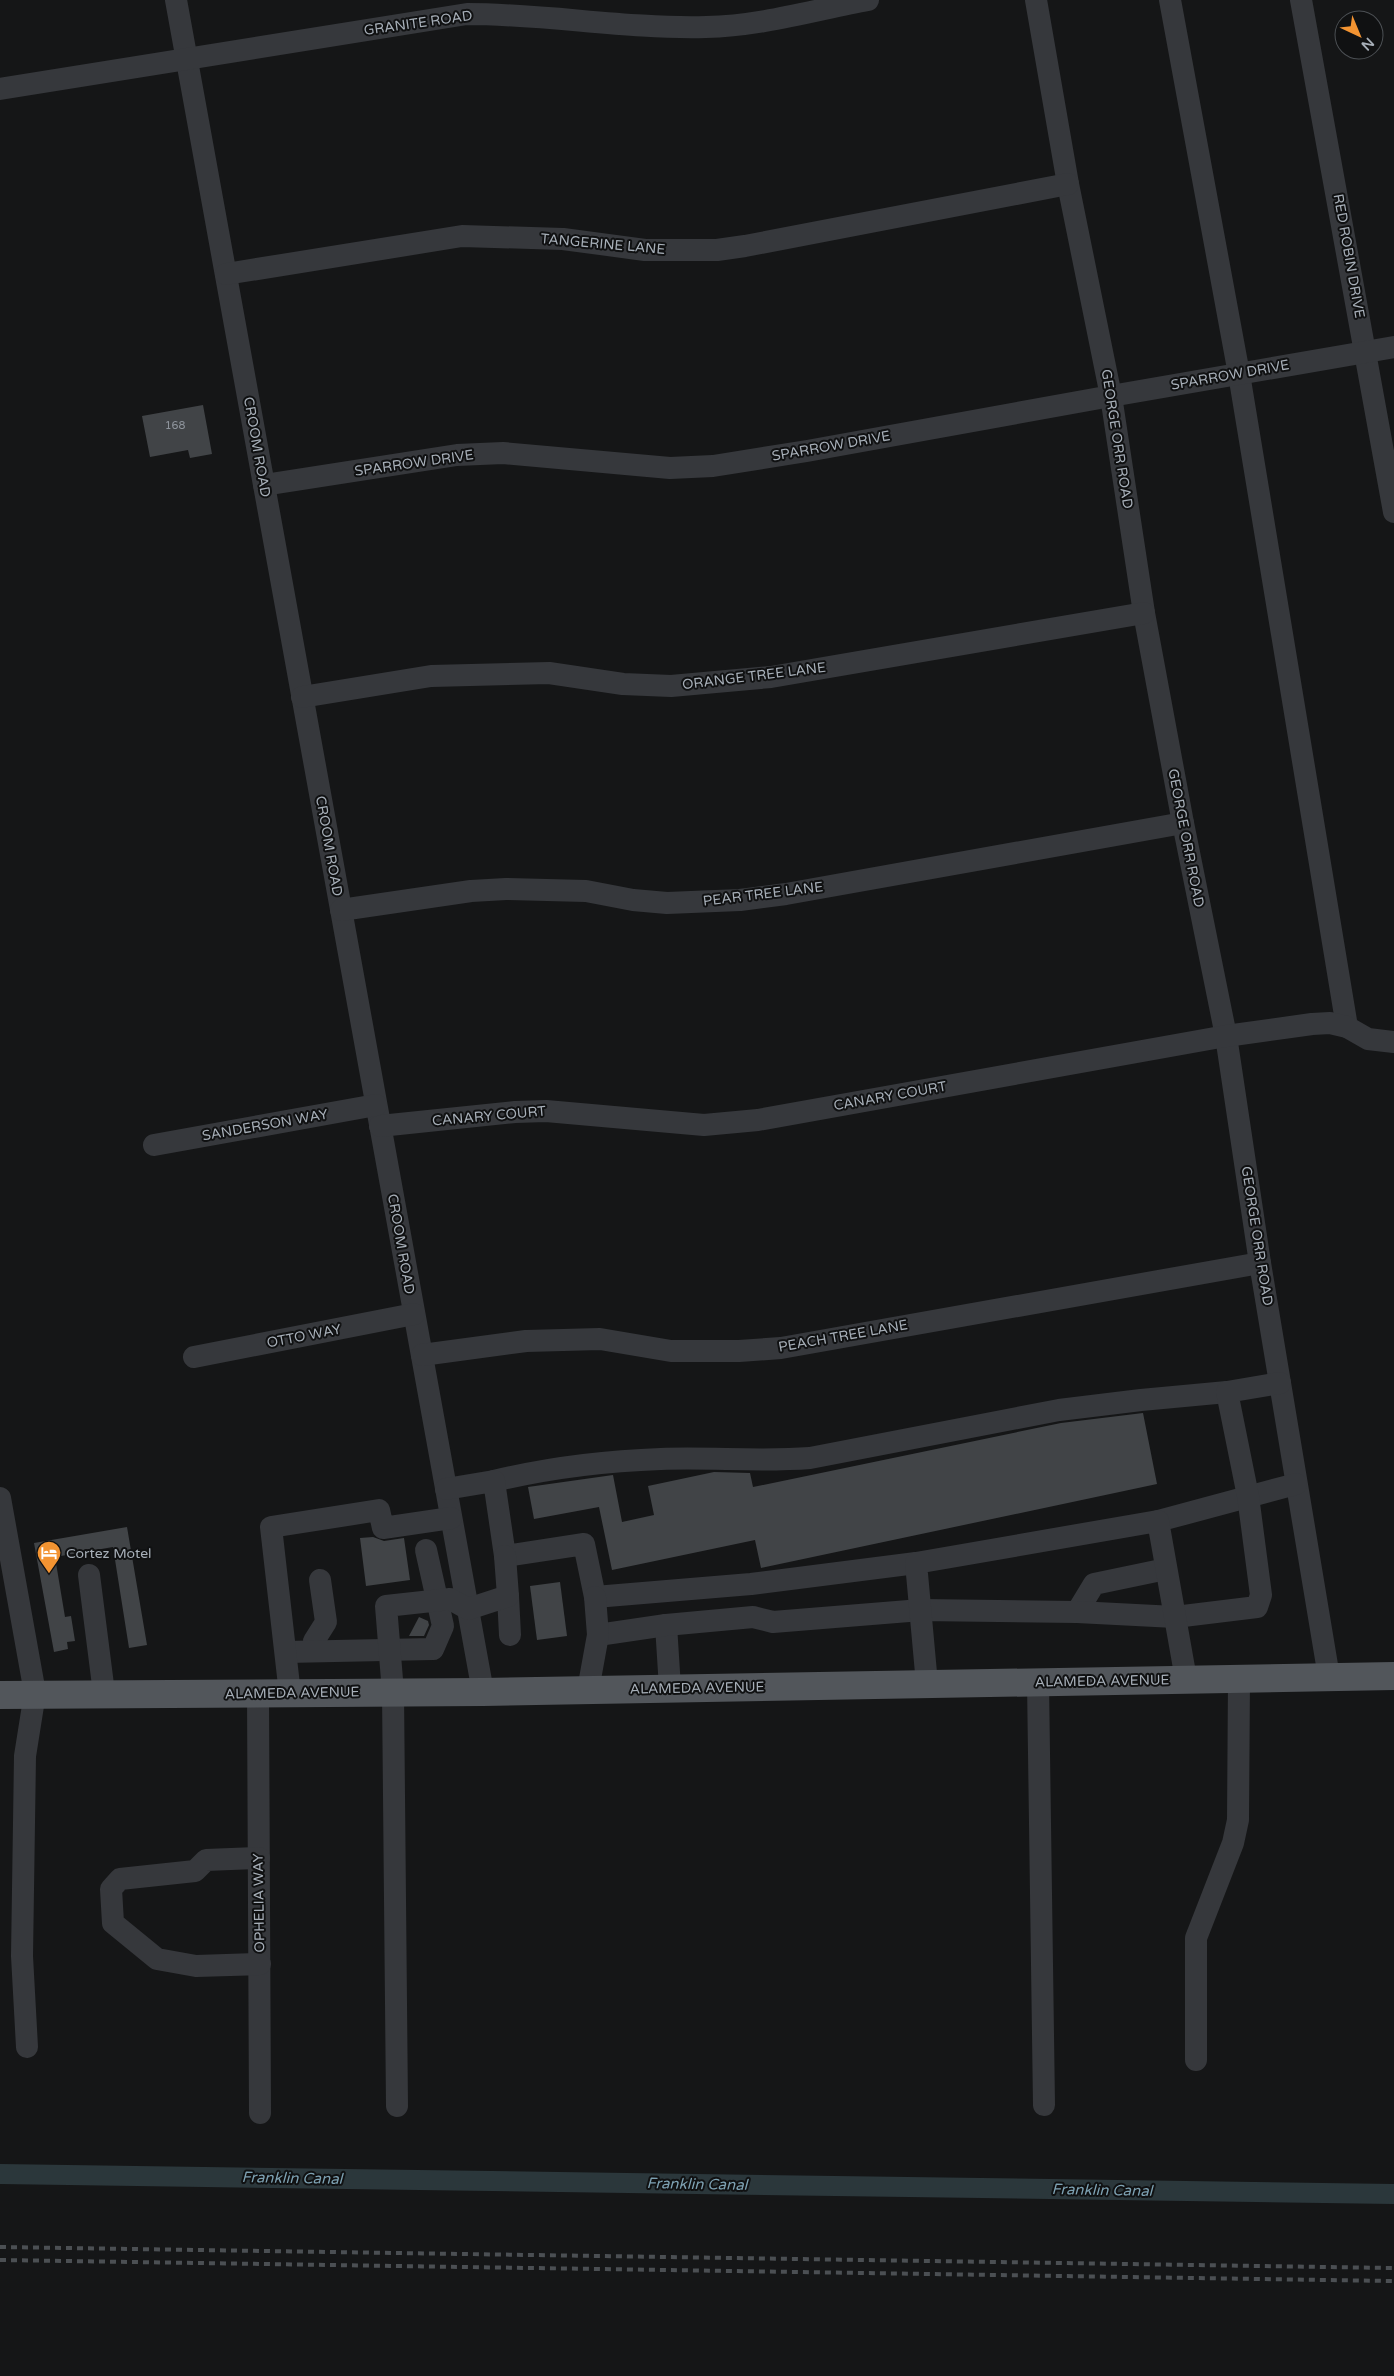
<svg xmlns="http://www.w3.org/2000/svg" width="1394" height="2376" font-family="'Varela Round',sans-serif">
  <rect width="100%" height="100%" fill="#151617"/>
  <g fill="none" stroke-linecap="round" stroke-linejoin="round">
    <path stroke="#2b373b" stroke-width="20" d="M0,2174L1394,2194"/>
  </g>
  <g fill="#414447">
    <path d="M203,405L212,454L190,458L188,450L150,457L142,416Z"/>
    <path d="M1143,1413L1157,1484L761,1568L755,1540L612,1570L599,1507L534,1519L528,1487L613,1475L622,1522L654,1515L648,1486L714,1472L750,1473L753,1487L1061,1423Z"/>
    <path d="M127,1527L147,1645L129,1648L113,1547L55,1557L65,1617L71,1616L75,1641L67,1642L68,1649L54,1652L34,1543Z"/>
    <path d="M373,1537L384,1541L404,1538L410,1580L366,1586L360,1538Z"/>
    <path d="M560,1582L567,1636L537,1640L530,1586Z"/>
    <path d="M419,1617L428,1621L429,1625L424,1636H409Z"/>
  </g>
  <g fill="none" stroke-linecap="round" stroke-linejoin="round">
    <g stroke="#36383c" stroke-width="22">
      <path d="M176,0L483,1692"/>
      <path d="M1036,0L1068,184L1111,396L1144,613L1183,823L1226,1036L1260,1263L1329,1677"/>
      <path d="M1170,0L1239,374L1347,1027"/>
      <path d="M1301,0L1394,512"/>
      <path d="M0,89L467,14C547,14 626,29 706,27C760,26 815,10 868,0"/>
      <path d="M226,274L462,236L563,239L645,250H717L745,246L1068,184"/>
      <path d="M264,485L457,455L503,453L670,468L713,466L807,451L1111,396L1394,347"/>
      <path d="M302,697L431,676L549,673L623,684L671,686L771,677L1144,613"/>
      <path d="M341,910L471,891L506,889L586,891L633,900L667,903L740,900L786,894L1183,823"/>
      <path d="M380,1126L515,1112L546,1111L704,1125L758,1120L1226,1036L1312,1024L1330,1023L1347,1027L1368,1039L1394,1042"/>
      <path d="M154,1145L376,1105"/>
      <path d="M422,1355L526,1341L600,1339L671,1351H739L781,1348L1260,1263"/>
      <path d="M194,1357L414,1314"/>
      <path d="M494,1481C548,1468 605,1461 661,1459C711,1457 760,1462 810,1458L1059,1410L1141,1400L1227,1392"/>
      <path d="M446,1489L494,1481L505,1556L584,1544L595,1597L751,1584L916,1563"/>
      <path d="M0,1498L35,1693L25,1756L22,1956L27,2047"/>
      <path d="M1158,1521L1296,1484"/>
      <path d="M89,1575L104,1693"/>
      <path d="M508,1596L510,1635"/>
      <path d="M1077,1612L1094,1584L1166,1569"/>
      <path d="M666,1625L670,1688"/>
      <path d="M598,1635L666,1625L753,1617L773,1622L921,1610L1077,1612L1175,1617L1257,1607L1261,1595L1248,1496L1227,1392L1280,1383"/>
      <path d="M315,1651L314,1641L326,1622L320,1580"/>
      <path d="M286,1652L433,1649L443,1626L426,1550"/>
      <path d="M1038,1682L1044,2105"/>
      <path d="M927,1684L916,1563L1158,1521L1186,1679"/>
      <path d="M588,1690L598,1635L595,1597"/>
      <path d="M258,1694L260,2113"/>
      <path d="M290,1694L271,1527L379,1510L383,1528L451,1518"/>
      <path d="M259,1858L206,1860L195,1871L120,1879L111,1889L113,1923L157,1959L196,1966L260,1964"/>
      <path d="M1196,2060V1938L1233,1843L1238,1820L1239,1679"/>
      <path d="M397,2106L393,1692L386,1606L450,1599L468,1609L508,1596L505,1556"/>
    </g>
    <path stroke="#52565b" stroke-width="28" d="M0,1695L483,1692L1394,1676"/>
    <g stroke="#4b4f53" stroke-width="4" stroke-dasharray="6 5" stroke-linecap="butt">
      <path d="M0,2247L1394,2268"/>
      <path d="M0,2260L1394,2281"/>
    </g>
  </g>
  <defs>
    <symbol id="hotel-pin" viewBox="-11 -11 22 30"><path d="M0 17L-7.5 6A9.5 9.5 0 1 1 7.5 6Z" fill="#f39432" stroke="#101112"/><path d="M-6-4.5h1.5V1H6V5H4.5V3h-9V5H-6ZM-4 0a1.8 1.8 0 1 1 3.6 0ZM.5 0V-2.5h3Q6-2.5 6 0Z" fill="#fff"/></symbol>
  </defs>
  <g fill-rule="evenodd">
    <use href="#hotel-pin" x="35" y="1539" width="28" height="38"/>
  </g>
  <g text-anchor="middle" dominant-baseline="central" stroke-width="4" stroke-linejoin="round" paint-order="stroke">
    <g font-size="11" fill="#8e949c">
      <text x="175" y="425">168</text>
    </g>
    <g font-size="14" fill="#a7afb8" stroke="#101112">
      <text transform="translate(418 23) rotate(-8)">GRANITE ROAD</text>
      <text transform="translate(603 244) rotate(5)">TANGERINE LANE</text>
      <text transform="translate(1349 256) rotate(80)">RED ROBIN DRIVE</text>
      <text transform="translate(1230 375) rotate(-10)">SPARROW DRIVE</text>
      <text transform="translate(1117 439) rotate(81)">GEORGE ORR ROAD</text>
      <text transform="translate(831 446) rotate(-10)">SPARROW DRIVE</text>
      <text transform="translate(257 447) rotate(80)">CROOM ROAD</text>
      <text transform="translate(414 463) rotate(-8)">SPARROW DRIVE</text>
      <text transform="translate(754 676) rotate(-7)">ORANGE TREE LANE</text>
      <text transform="translate(1186 838) rotate(79)">GEORGE ORR ROAD</text>
      <text transform="translate(329 846) rotate(80)">CROOM ROAD</text>
      <text transform="translate(763 894) rotate(-7)">PEAR TREE LANE</text>
      <text transform="translate(890 1096) rotate(-10)">CANARY COURT</text>
      <text transform="translate(489 1116) rotate(-5)">CANARY COURT</text>
      <text transform="translate(265 1125) rotate(-10)">SANDERSON WAY</text>
      <text transform="translate(1257 1236) rotate(81)">GEORGE ORR ROAD</text>
      <text transform="translate(401 1244) rotate(80)">CROOM ROAD</text>
      <text transform="translate(304 1336) rotate(-11)">OTTO WAY</text>
      <text transform="translate(843 1336) rotate(-10)">PEACH TREE LANE</text>
      <text transform="translate(1102 1681) rotate(-1)">ALAMEDA AVENUE</text>
      <text transform="translate(697 1688) rotate(-1)">ALAMEDA AVENUE</text>
      <text transform="translate(292 1693) rotate(-1)">ALAMEDA AVENUE</text>
      <text transform="translate(259 1903) rotate(-91)">OPHELIA WAY</text>
    </g>
    <g font-size="14" fill="#a7afb8" stroke="#101112" text-anchor="start">
      <text x="66" y="1553">Cortez Motel</text>
    </g>
    <g font-size="15" font-style="italic" fill="#7ea2b3" stroke="#101112">
      <text transform="translate(292 2178) rotate(1)">Franklin Canal</text>
      <text transform="translate(697 2184) rotate(1)">Franklin Canal</text>
      <text transform="translate(1102 2190) rotate(1)">Franklin Canal</text>
    </g>
  </g>
  <g transform="translate(1359 35) rotate(136)"><circle r="24" fill="#101112" stroke="#4c5054"/>
  <path d="M0-4L9 19L0 12L-9 19Z" fill="#f39432"/>
  <text y="-8" font-size="14" font-weight="bold" text-anchor="middle" fill="#a7afb8">N</text>
  </g>
</svg>
